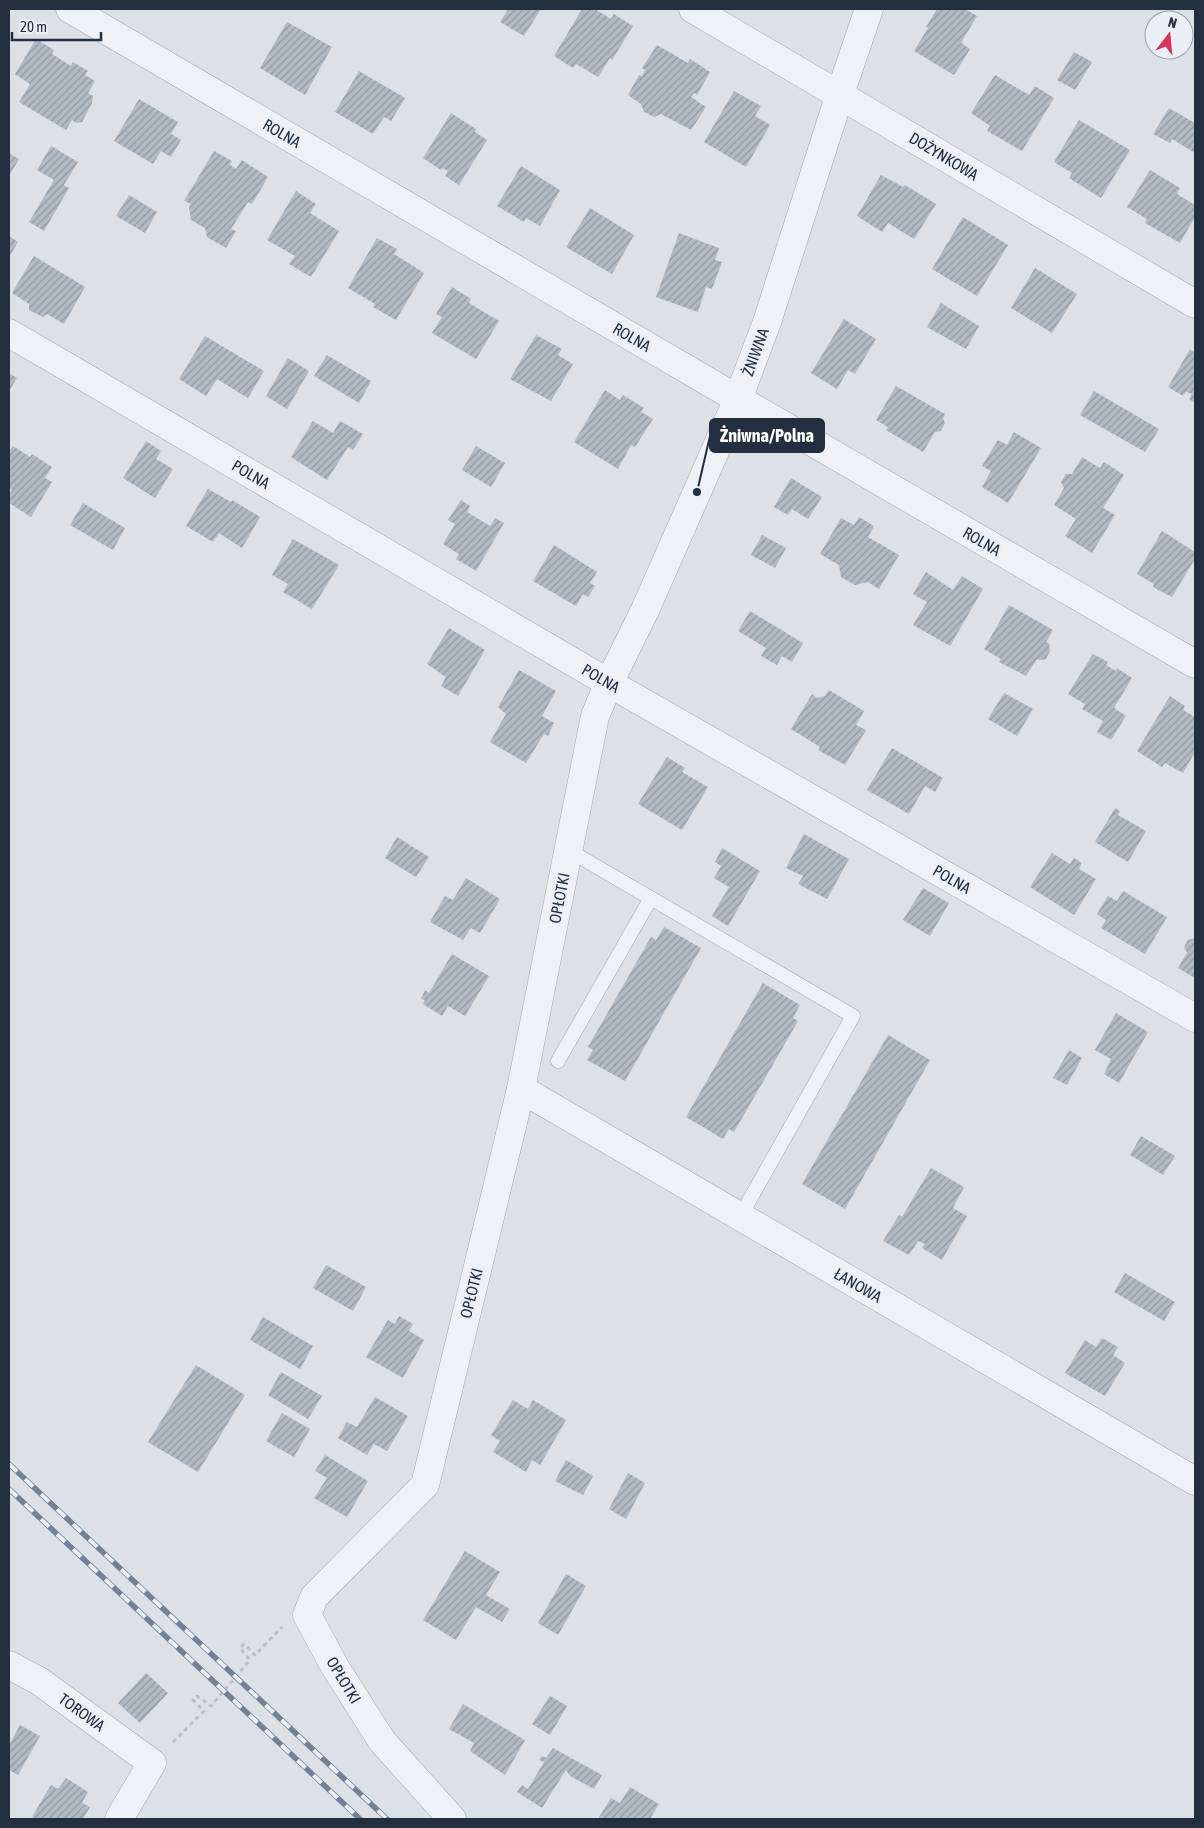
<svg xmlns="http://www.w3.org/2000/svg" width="1204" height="1828" font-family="'Asap Condensed',sans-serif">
  <defs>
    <pattern id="building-hatch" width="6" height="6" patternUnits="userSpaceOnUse" patternTransform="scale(1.25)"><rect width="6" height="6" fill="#b2bac4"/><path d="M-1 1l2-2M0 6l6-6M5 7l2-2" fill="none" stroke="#9098a1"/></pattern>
  </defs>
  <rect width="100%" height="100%" fill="#dbe1e7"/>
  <g fill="url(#building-hatch)">
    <path d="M508,9H541L524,36L500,22Z"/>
    <path d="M582,9H595L611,19L614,14L633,26L612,60L610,58L598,77L576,64L573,68L554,56Z"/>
    <path d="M937,9H965L977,16L961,43L970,49L954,75L914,51L928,28L926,27Z"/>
    <path d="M287,22L332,47L305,95L260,68Z"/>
    <path d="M36,39L54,50L52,54L71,66L73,62L88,71L85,75L95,81L88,93L93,96L92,103L82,122L76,123L72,120L66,130L19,102L30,84L15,74Z"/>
    <path d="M657,45L688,63L690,59L710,72L697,95L694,93L691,97L706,107L691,130L661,114L654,117L644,112L641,104L628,95L639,75L642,76L645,70L642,68Z"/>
    <path d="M1074,52L1092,62L1075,90L1057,80Z"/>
    <path d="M359,71L405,98L391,121L384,117L373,134L335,112Z"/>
    <path d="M995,75L1029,95L1035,86L1054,98L1022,151L987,131L990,126L971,113Z"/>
    <path d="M734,91L761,106L755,116L770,125L746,167L704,142Z"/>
    <path d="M139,99L178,122L171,134L181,140L171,157L161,151L153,164L114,141Z"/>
    <path d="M1169,108L1195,123V153L1172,139L1170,143L1153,134Z"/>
    <path d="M451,113L476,129L475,132L487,140L459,185L445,176L448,171L442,168L441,170L423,158Z"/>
    <path d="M1079,120L1130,150L1101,198L1069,178L1072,173L1054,162Z"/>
    <path d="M51,146L78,162L64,185L69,188L44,231L29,222L54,180L37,170Z"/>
    <path d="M214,151L232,161L230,165L236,169L242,160L268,177L252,204L248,202L231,229L236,231L226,248L207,237L205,228L191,220L189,207L191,204L184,201Z"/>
    <path d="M9,153L19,159L9,176Z"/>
    <path d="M521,166L560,190L540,226L526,218L524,222L497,206Z"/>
    <path d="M1150,170L1180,188L1177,194L1195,205V217L1180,243L1145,223L1147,219L1127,207Z"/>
    <path d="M881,175L903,187L905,185L936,204L914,239L888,223L882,232L857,216Z"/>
    <path d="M296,191L316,204L310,213L339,231L311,277L289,264L295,256L267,240Z"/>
    <path d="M129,195L157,212L145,233L116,216Z"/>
    <path d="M590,208L634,235L612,274L566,247Z"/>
    <path d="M963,217L1008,245L977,296L932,269Z"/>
    <path d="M679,233L719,248L715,260L722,262L712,289L706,287L698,312L656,297Z"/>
    <path d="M9,236L18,242L9,257Z"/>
    <path d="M377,238L397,249L394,254L424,273L396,320L373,307L375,304L348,288Z"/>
    <path d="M34,256L85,287L64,324L47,314L43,317L29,310V304L12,293Z"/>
    <path d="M1035,268L1077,294L1052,333L1011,308Z"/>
    <path d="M452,287L471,299L469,303L499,321L476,359L432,333L442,317L436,314Z"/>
    <path d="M941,303L979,326L966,349L927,327Z"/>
    <path d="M844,319L876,339L855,374L848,370L837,389L811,373Z"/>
    <path d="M536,335L562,349L558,355L573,364L551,401L510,379Z"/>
    <path d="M205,336L264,371L248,398L217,379L206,396L179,379Z"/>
    <path d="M1190,349L1195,353V403L1189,399L1192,394L1186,392L1183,396L1168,387Z"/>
    <path d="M327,355L371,381L359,403L314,376Z"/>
    <path d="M288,358L309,371L287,409L266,396Z"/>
    <path d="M9,373L17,378L9,391Z"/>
    <path d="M896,386L945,414L943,418L945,423L941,431L935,432L923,452L886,430L888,427L876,420Z"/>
    <path d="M605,390L620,400L623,395L644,408L641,412L653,419L635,447L631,445L618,469L574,442Z"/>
    <path d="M1094,391L1159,429L1145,452L1080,415Z"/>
    <path d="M313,421L333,433L340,421L363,434L353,450L348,447L327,480L291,457Z"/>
    <path d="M1014,432L1041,448L1008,503L982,487L991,471L982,466L998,440L1007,445Z"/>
    <path d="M146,441L161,451L156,459L173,469L155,498L123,478Z"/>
    <path d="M13,446L30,457L32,454L52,467L45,478L52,482L31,517L9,503V495L12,490L9,487V452Z"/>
    <path d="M476,446L505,463L491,487L462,470Z"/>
    <path d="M1082,457L1100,468L1104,462L1124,475L1103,508L1115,515L1092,553L1065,536L1076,519L1054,505L1064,488L1061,482L1066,474H1072Z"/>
    <path d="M791,478L822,497L808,519L792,509L788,515L774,507Z"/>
    <path d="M208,489L231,502L232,500L260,517L242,548L219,533L213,542L186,526Z"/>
    <path d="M461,500L470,506L467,512L490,526L495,518L504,523L476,571L456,559L459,554L443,544L455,524L448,520Z"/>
    <path d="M83,503L125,528L113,550L70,525Z"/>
    <path d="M859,517L874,526L868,537L899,555L879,589L868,582L855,585L841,577L839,565L820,554L841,518L854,525Z"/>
    <path d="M1162,531L1195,552V559L1172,597L1153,587L1154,584L1137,574Z"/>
    <path d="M762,535L786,548L775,568L751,555Z"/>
    <path d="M293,539L339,565L312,609L283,592L288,584L272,575Z"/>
    <path d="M554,545L597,572L590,583L595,586L588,597L583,594L576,606L533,581Z"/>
    <path d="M926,572L953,590L962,576L983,589L950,646L913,625L927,602L913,594Z"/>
    <path d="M1009,605L1053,630L1046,642L1049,643L1050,651L1046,659L1040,660L1037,659L1026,676L999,662L1001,659L984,649Z"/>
    <path d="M750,611L803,643L792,662L782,656L777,665L761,656L766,648L738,631Z"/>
    <path d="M449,628L485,650L458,696L441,686L446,677L427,664Z"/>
    <path d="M1093,654L1108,662L1106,665L1116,671L1117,668L1132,678L1114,708L1126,716L1111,740L1097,732L1103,721L1082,709L1085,704L1068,694Z"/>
    <path d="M519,670L556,691L542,716L554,723L548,736L544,734L526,763L490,742L506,714L498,707Z"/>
    <path d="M829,690L864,711L856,725L866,730L845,765L818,750L820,747L791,729L812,694L817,698L825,696Z"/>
    <path d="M1004,693L1033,709L1017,736L988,719Z"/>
    <path d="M1170,696L1185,706L1183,710L1195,717V752L1183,773L1165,763L1162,767L1137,751Z"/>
    <path d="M892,748L943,778L935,792L925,786L909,814L867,790Z"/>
    <path d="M667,757L685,768L682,772L708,787L682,830L638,804Z"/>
    <path d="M1115,808L1120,811L1118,815L1146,831L1128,862L1095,842Z"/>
    <path d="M804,834L849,859L827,899L798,884L803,876L786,868Z"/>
    <path d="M397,837L429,857L416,877L385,858Z"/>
    <path d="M722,848L760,871L728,926L712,916L729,887L714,878L721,866L715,862Z"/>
    <path d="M1052,853L1070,864L1074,858L1082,863L1079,869L1096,879L1074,915L1030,887Z"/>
    <path d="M466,878L500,899L480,933L471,928L463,940L430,922L445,896L453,900Z"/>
    <path d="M923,888L949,903L930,936L903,920Z"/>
    <path d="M1123,891L1167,917L1145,954L1101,928L1106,920L1097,914L1108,896L1117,901Z"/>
    <path d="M664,927L701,948L625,1081L587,1060L593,1050L588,1047L651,937L656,940Z"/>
    <path d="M1195,938V978L1178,968L1187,953L1184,947L1188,940Z"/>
    <path d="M452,954L489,976L465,1016L448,1006L442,1016L423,1004L425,1000L421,999L425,990L429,993Z"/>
    <path d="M763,983L800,1005L793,1018L798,1021L734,1132L729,1129L723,1139L686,1117Z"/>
    <path d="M1116,1013L1148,1032L1119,1083L1104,1074L1111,1059L1095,1050Z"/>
    <path d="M888,1035L930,1060L845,1209L802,1184Z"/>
    <path d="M1069,1050L1082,1058L1067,1085L1053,1078Z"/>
    <path d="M1141,1136L1175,1156L1163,1175L1130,1155Z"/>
    <path d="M931,1168L964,1187L953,1208L967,1216L942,1260L922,1248L925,1244L918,1241L909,1255L883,1241L899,1215L902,1217Z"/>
    <path d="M326,1265L366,1287L353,1311L313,1288Z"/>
    <path d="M1125,1273L1175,1302L1164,1321L1114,1292Z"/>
    <path d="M399,1316L413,1324L409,1331L424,1340L403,1378L366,1357L388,1320L395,1324Z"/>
    <path d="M263,1317L313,1346L300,1369L250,1340Z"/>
    <path d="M1102,1338L1118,1347L1113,1355L1125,1363L1105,1396L1065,1373L1085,1340L1096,1347Z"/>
    <path d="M196,1365L245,1395L198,1472L148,1442Z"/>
    <path d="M281,1372L322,1396L308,1419L268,1395Z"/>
    <path d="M375,1397L408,1416L387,1451L374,1444L367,1455L338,1438L347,1422L357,1427Z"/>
    <path d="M513,1400L528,1409L533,1400L566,1420L540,1465L532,1460L526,1472L493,1452L500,1441L491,1435Z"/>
    <path d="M282,1413L310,1429L294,1457L266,1441Z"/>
    <path d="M325,1455L368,1481L347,1517L314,1498L327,1478L315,1471Z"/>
    <path d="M566,1460L593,1476L583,1495L555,1481Z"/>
    <path d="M628,1473L645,1483L626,1519L609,1509Z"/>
    <path d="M465,1551L500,1572L486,1595L510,1609L502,1622L476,1607L456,1640L423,1620Z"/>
    <path d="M566,1574L586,1586L558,1635L538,1623Z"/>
    <path d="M146,1673L168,1693L140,1723L118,1703Z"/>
    <path d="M550,1696L567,1706L550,1735L532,1724Z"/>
    <path d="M463,1704L525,1740L505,1775L470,1751L474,1743L449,1729Z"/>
    <path d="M20,1725L40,1736L18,1775L9,1770V1745Z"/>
    <path d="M553,1748L602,1775L594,1789L570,1776L566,1770L542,1808L517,1792L522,1785L528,1789L544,1762L539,1760L542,1756L546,1758Z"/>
    <path d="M66,1778L88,1792L82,1803L90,1807L83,1819H36L32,1817L51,1785L58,1789Z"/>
    <path d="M630,1787L659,1804L650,1819H598L611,1798L620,1803Z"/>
  </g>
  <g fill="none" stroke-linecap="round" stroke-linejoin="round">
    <defs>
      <g id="service">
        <path d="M568,850L853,1016L740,1217"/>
        <path d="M558,1061L651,898"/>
      </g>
      <g id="minor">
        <path d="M70,9L738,399L1195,664"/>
        <path d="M693,9L1195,304"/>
        <path d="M9,333L609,683L1195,1018"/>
        <path d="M521,1089L1195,1481"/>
        <path d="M9,1665L39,1681L152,1763L119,1819"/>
        <path d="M452,1819L382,1741L335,1667L307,1615L314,1597L425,1485L521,1089L595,716L609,683L645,610L738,399L767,322L840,94L869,9"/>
      </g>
    </defs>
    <use href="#service" stroke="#a0a8b1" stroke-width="15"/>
    <use href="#minor" stroke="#a0a8b1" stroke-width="29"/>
    <path stroke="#b9bfc6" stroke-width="3" stroke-dasharray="4 4" stroke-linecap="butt" d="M173,1742L204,1711L193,1700L197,1696L211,1706L250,1660L240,1648L244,1644L255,1655L282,1627"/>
    <use href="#service" stroke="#eef1f5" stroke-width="14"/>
    <use href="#minor" stroke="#eef1f5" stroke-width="28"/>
    <defs>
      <g id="rail">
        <path d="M9,1464L387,1819"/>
        <path d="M9,1489L360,1819"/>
      </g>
    </defs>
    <use href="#rail" stroke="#738192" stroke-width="5.5"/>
    <use href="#rail" stroke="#eaeff5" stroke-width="4" stroke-dasharray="11" stroke-linecap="butt"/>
  </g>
  <g text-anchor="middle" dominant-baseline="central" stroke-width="4" stroke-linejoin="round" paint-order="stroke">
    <g font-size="16" fill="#232f3f" stroke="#eaeff5">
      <text transform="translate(282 133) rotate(30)">ROLNA</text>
      <text transform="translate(944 156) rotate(31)">DOŻYNKOWA</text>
      <text transform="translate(632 337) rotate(30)">ROLNA</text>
      <text transform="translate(755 352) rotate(-70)">ŻNIWNA</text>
      <text transform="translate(251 474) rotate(30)">POLNA</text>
      <text transform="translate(982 541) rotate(30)">ROLNA</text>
      <text transform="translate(601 678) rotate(30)">POLNA</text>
      <text transform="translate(952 879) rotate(30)">POLNA</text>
      <text transform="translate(559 898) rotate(-79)">OPŁOTKI</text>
      <text transform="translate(858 1285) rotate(30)">ŁANOWA</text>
      <text transform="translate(471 1293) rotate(-76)">OPŁOTKI</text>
      <text transform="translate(344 1680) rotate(59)">OPŁOTKI</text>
      <text transform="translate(82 1712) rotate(36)">TOROWA</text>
    </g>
  </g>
  <path fill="none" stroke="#232f3f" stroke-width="2" d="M697 492L710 436"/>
  <circle fill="#232f3f" stroke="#eaeff5" stroke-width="2" cx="697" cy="492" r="5"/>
  <rect fill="#232f3f" stroke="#232f3f" stroke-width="2" x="710" y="419" width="114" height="33" rx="5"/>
  <g font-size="18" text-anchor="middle" font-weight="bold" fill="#fff">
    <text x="767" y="442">Żniwna/Polna</text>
  </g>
  <rect width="1204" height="1828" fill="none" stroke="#232f3f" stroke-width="20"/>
  <g transform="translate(1169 35) rotate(16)"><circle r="24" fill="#eaeff5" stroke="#9aa2ac"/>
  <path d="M0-4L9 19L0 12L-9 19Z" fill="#dc3056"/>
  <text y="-8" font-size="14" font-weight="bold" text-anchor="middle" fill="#232f3f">N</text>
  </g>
  <path d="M12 32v8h89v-8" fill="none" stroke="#232f3f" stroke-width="2.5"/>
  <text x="20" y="32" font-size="15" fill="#232f3f" stroke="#eaeff5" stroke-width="4" paint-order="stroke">20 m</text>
</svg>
